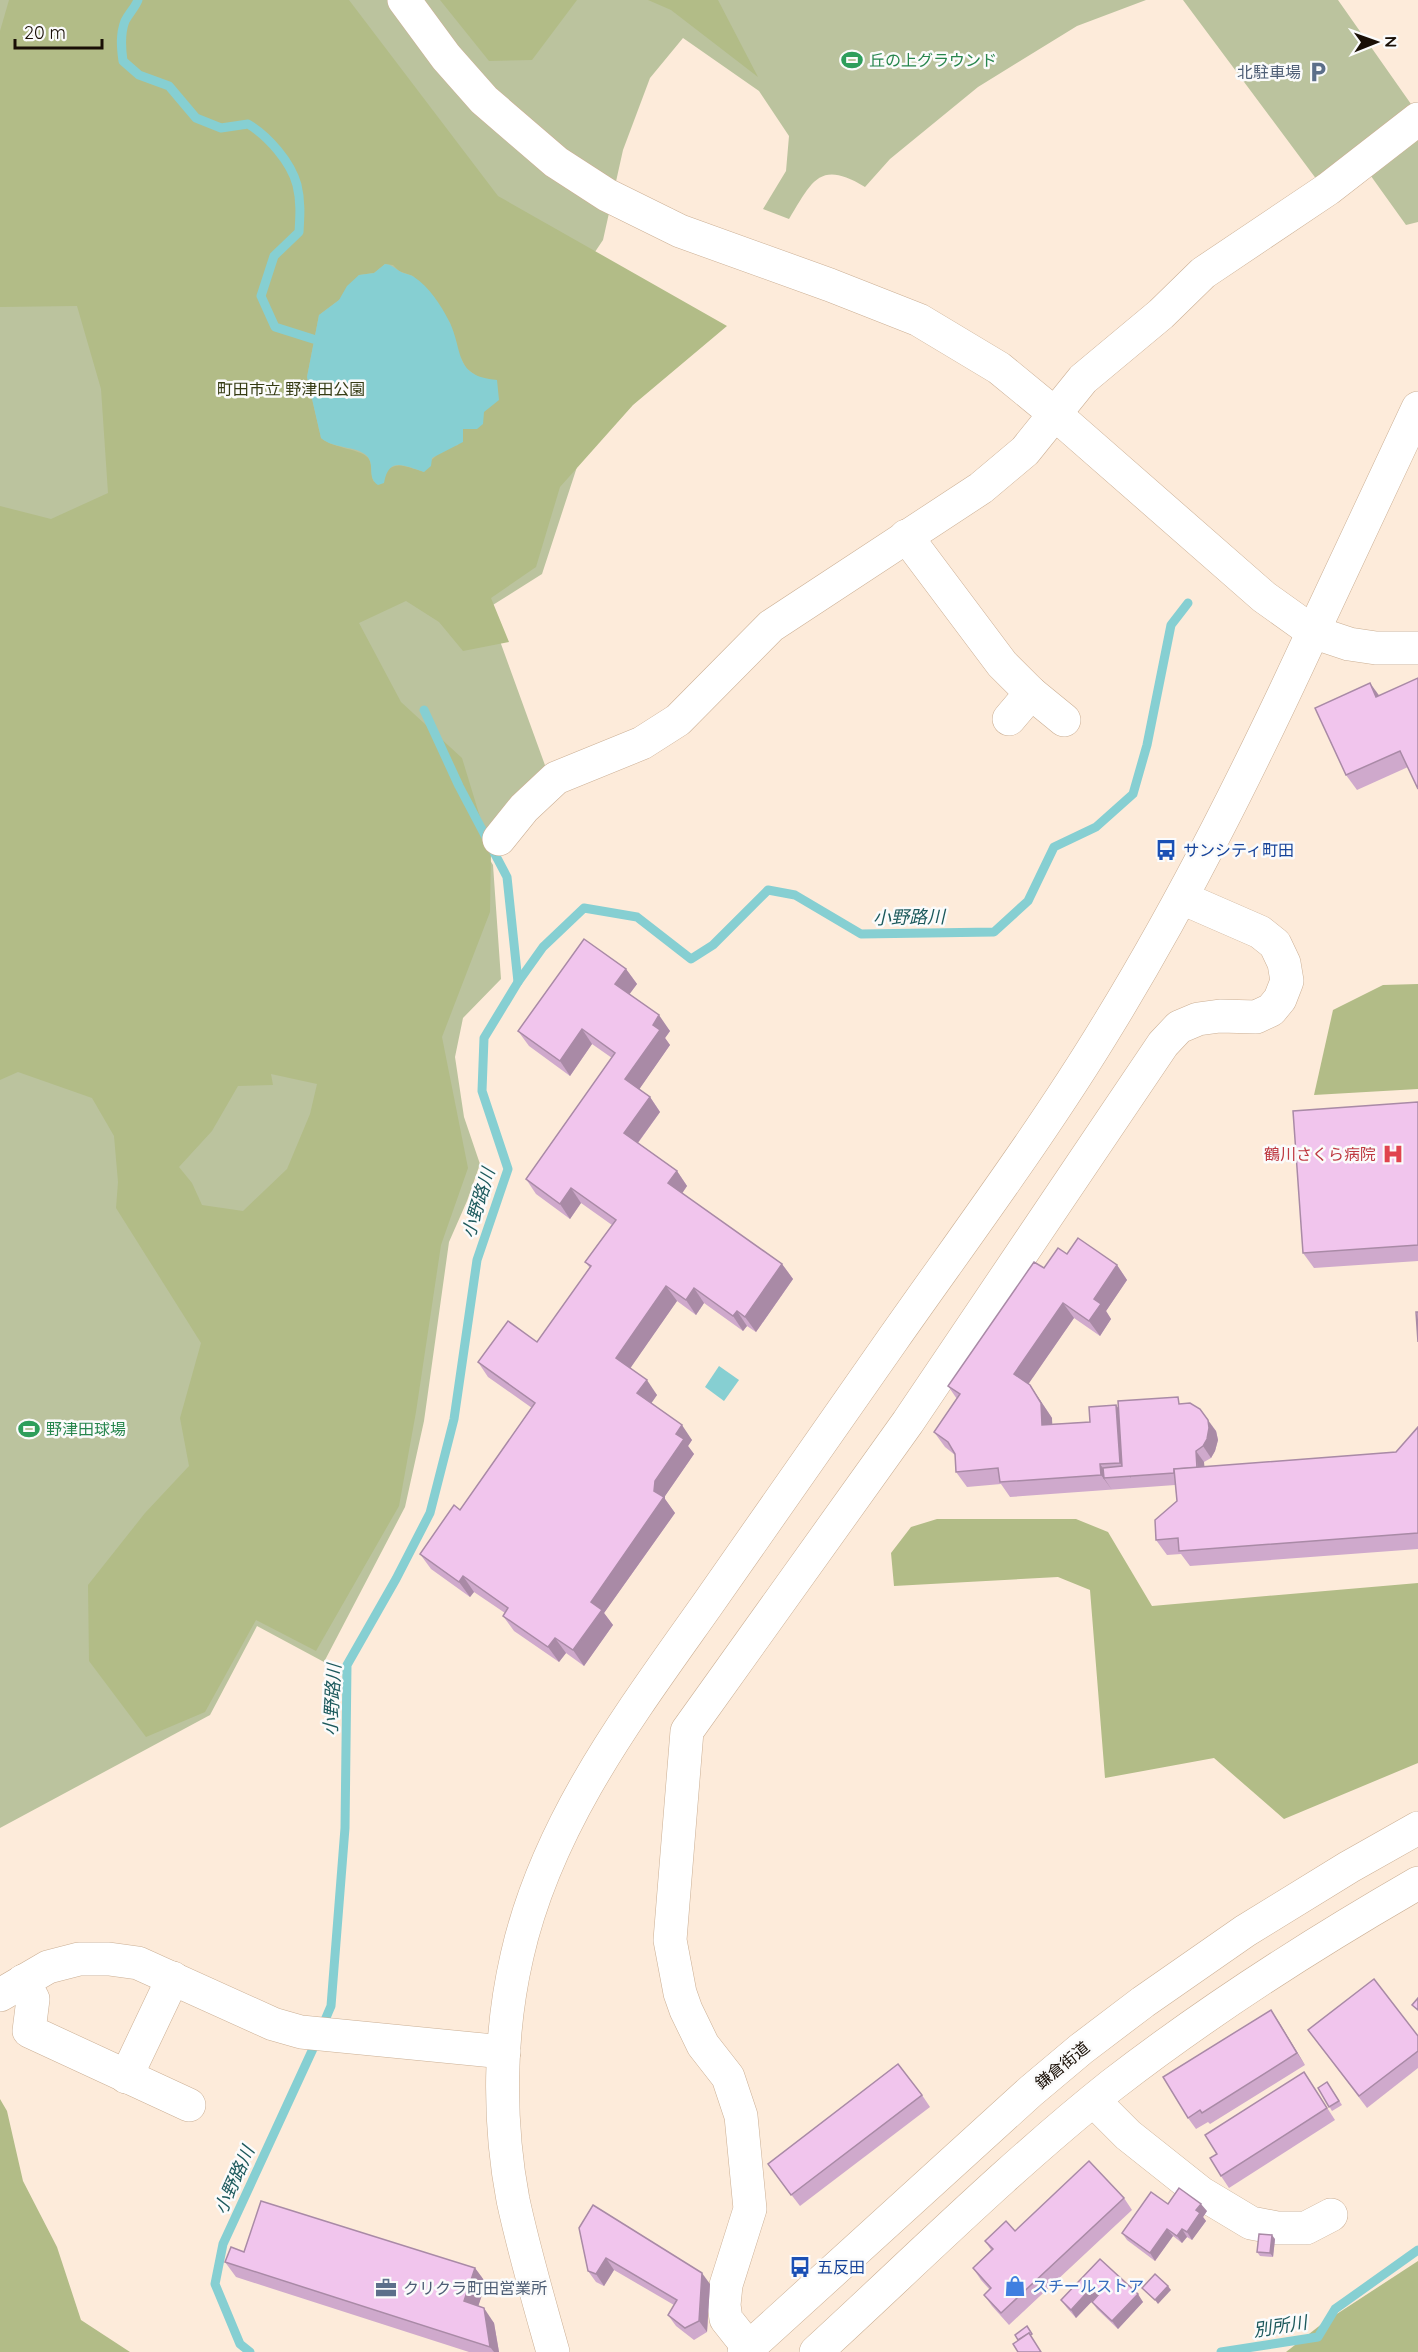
<svg xmlns="http://www.w3.org/2000/svg" width="1418" height="2352" font-family="Quicksand,'Noto Sans JP',sans-serif">
  <rect width="100%" height="100%" fill="#fdebda"/>
  <g fill="#bbc39e">
    <path d="M0,0H1146L1077,26L978,87L890,159L865,187C819,159 812,182 789,219L763,209L786,171L789,136L759,91L683,38L650,78L623,150L603,240L566,295L608,372L542,574L488,608L546,768L479,842L493,865L501,979L463,1018L455,1057L464,1117L480,1164L467,1201L449,1242L424,1421L405,1507L324,1662L257,1626L210,1715L0,1828Z"/>
    <path d="M1183,0H1338L1418,114V222L1406,225L1353,151L1317,180Z"/>
  </g>
  <g fill="#b2bc87" fill-rule="evenodd">
    <path d="M9,0H349L498,196L727,326L633,405L560,487L536,567L491,598L509,642L463,651L439,622L406,601L359,623L401,702L462,758L491,853L490,912L442,1037L468,1168L441,1245L416,1412L399,1506L316,1651L256,1620L205,1712L146,1737L89,1661L88,1585L145,1513L189,1466L180,1418L201,1343L116,1208L118,1182L114,1136L92,1098L18,1072L0,1080V506L51,519L108,493L101,389L77,306L0,307V31ZM385,264L393,265L399,271L413,276L450,323L458,352L466,368L479,378L458,445C440,450 432,457 424,472C395,463 396,461 374,482C370,475 373,466 369,459C363,449 334,449 321,438L307,377L319,315L339,300L359,275L374,273ZM271,1074L317,1084L310,1114L287,1169L243,1211L202,1205L192,1183L179,1167L212,1131L238,1086L273,1085Z"/>
    <path d="M440,0H577L532,60L489,61Z"/>
    <path d="M648,0H718L758,77L671,10Z"/>
    <path d="M1418,984V1089L1314,1095L1333,1010L1383,985Z"/>
    <path d="M937,1519H1076L1108,1532L1152,1606L1418,1583V1763L1284,1819L1214,1758L1105,1778L1090,1590L1058,1577L894,1586L891,1553L911,1527Z"/>
    <path d="M0,2099L7,2111L23,2181L57,2247L81,2320L130,2352H0Z"/>
    <path d="M1418,2261V2352H1286L1323,2323Z"/>
  </g>
  <g fill="#86cfd2">
    <path d="M385,264C393,265 394,268 401,272C405,274 410,274 414,277C429,287 441,305 449,321C464,351 453,376 497,380L499,400L484,412L483,424L477,429H463V442L432,458L431,466L424,472C404,466 389,456 384,483L378,485C366,477 376,464 366,455C356,446 334,449 321,438L307,377L319,315L339,300L347,286L359,275L374,273Z"/>
    <path d="M719,1366L739,1380L724,1401L705,1387Z"/>
  </g>
  <g fill="none" stroke-linecap="round" stroke-linejoin="round">
    <g stroke="#86cfd2" stroke-width="9">
      <path d="M138,0C135,8 129,13 125,21C120,34 121,47 123,61L139,75L169,86L196,118L221,128L248,124C268,136 291,162 297,185C301,201 300,216 299,232L274,256L261,296L275,327L313,339"/>
      <path d="M424,710L459,786L507,877L518,982"/>
      <path d="M322,2027L331,2006L345,1828L347,1665L396,1579L430,1513L454,1419L477,1260L508,1169L482,1091L484,1038L518,982L543,947L584,908L637,917L691,959L713,945L768,890L795,895L861,934L994,932L1028,901L1054,847L1096,827L1133,794L1147,745L1171,625L1188,603"/>
      <path d="M250,2352L240,2344L215,2284L223,2244L317,2040"/>
      <path d="M1221,2352L1318,2337L1335,2309L1418,2250"/>
    </g>
    <defs>
      <g id="minor">
        <path d="M404,0L446,57L484,100L556,162L607,195L680,231L830,285L919,320L999,368L1055,414L1264,597L1313,632L1349,644L1376,648H1418"/>
        <path d="M906,536L1002,664L1031,693L1064,720"/>
        <path d="M1313,632L1418,408"/>
        <path d="M1009,719L1031,693"/>
        <path d="M499,839L524,808L556,778L642,743L678,720L771,626L981,488L1025,451L1083,379L1161,314L1203,273L1328,189L1418,119"/>
        <path d="M23,1981L33,1999L29,2031L189,2105"/>
        <path d="M0,1995L48,1967L79,1959H109L138,1963L273,2024L301,2032L504,2052"/>
        <path d="M126,2077L173,1978"/>
        <path d="M1094,2101L1128,2135L1201,2193L1251,2223L1277,2228H1306L1331,2215"/>
        <path d="M749,2348L726,2319L724,2305L726,2285L750,2209L741,2116L728,2077L703,2045L686,2010L680,1993L670,1940L687,1731L908,1422L1163,1044L1179,1027L1198,1019L1220,1016L1256,1017L1271,1010L1280,999L1287,981L1284,963L1275,944L1260,932L1182,898"/>
      </g>
      <g id="major">
        <path d="M553,2352C539,2302 524,2251 513,2200C498,2121 499,2034 517,1956C547,1823 630,1714 707,1605C769,1516 831,1428 893,1339C966,1235 1043,1132 1109,1023C1186,897 1251,766 1313,632"/>
        <path d="M744,2352L1031,2091L1081,2049L1143,2002L1245,1931L1349,1867L1418,1828"/>
        <path d="M816,2352C913,2263 1009,2167 1112,2085C1209,2010 1312,1944 1418,1883"/>
      </g>
    </defs>
    <use href="#minor" stroke="#cbaf94" stroke-width="34"/>
    <use href="#major" stroke="#cbaf94" stroke-width="34"/>
    <use href="#minor" stroke="#fff" stroke-width="33"/>
    <use href="#major" stroke="#fff" stroke-width="33"/>
  </g>
  <g fill="#cfa9cc">
    <path d="M1379,695L1408,767L1357,790L1346,775Z"/>
    <path d="M626,969L637,984L629,994L670,1031L665,1038L670,1045L639,1089L650,1097L660,1112L638,1143L677,1171L687,1186L682,1193L782,1264L793,1279L756,1332L747,1326L743,1331L704,1303L696,1315L677,1301L630,1368L657,1395L651,1403L692,1440L688,1446L694,1454L665,1496V1499L675,1513L604,1613L613,1625L584,1666L566,1653L559,1662L514,1631L503,1616L505,1613L474,1592L470,1597L431,1569L420,1554L460,1510L532,1408L488,1377L478,1362L537,1342L590,1268L585,1262L612,1225L581,1203L570,1219L536,1194L526,1179L612,1058L592,1044L570,1076L529,1046L518,1031Z"/>
    <path d="M1418,1102V1261L1314,1268L1303,1253Z"/>
    <path d="M1117,1265L1127,1280L1106,1311L1111,1319L1100,1336L1074,1318L1028,1384L1040,1400L1052,1418V1424L1090,1422L1116,1405L1119,1409L1183,1404L1216,1431L1218,1440L1215,1451L1211,1458L1204,1462V1467L1396,1452L1418,1427V1549L1190,1566L1181,1554L1167,1555L1156,1540L1177,1501L1175,1485L1010,1497L1001,1484L967,1487L956,1472L955,1455L945,1447L934,1432L957,1399L948,1386L1044,1268Z"/>
    <path d="M1271,2010L1305,2065L1210,2124L1208,2122L1196,2129L1188,2118Z"/>
    <path d="M1308,2030L1418,2036V2068L1367,2108Z"/>
    <path d="M1304,2072L1335,2120L1229,2188L1221,2176L1217,2154Z"/>
    <path d="M1327,2082L1342,2105L1332,2111L1318,2088Z"/>
    <path d="M922,2095L930,2107L800,2206L776,2175Z"/>
    <path d="M1124,2198L1132,2210L1009,2325L992,2306L984,2295L990,2290L981,2280L973,2268L991,2250L985,2241Z"/>
    <path d="M1168,2204L1207,2211L1203,2217L1206,2221L1192,2240L1187,2237L1182,2243L1173,2236L1155,2261L1127,2240L1122,2233Z"/>
    <path d="M579,2228L710,2284L707,2332L694,2340L676,2326L668,2315L674,2305L614,2270L604,2286L596,2282L588,2271Z"/>
    <path d="M1275,2239L1273,2257L1260,2256L1257,2252Z"/>
    <path d="M244,2252L475,2268L486,2283L478,2306L494,2323L499,2352H469L236,2277L225,2262Z"/>
    <path d="M1100,2259L1143,2302L1118,2329L1097,2309L1092,2302L1098,2295L1076,2318L1067,2308L1061,2300Z"/>
  </g>
  <g fill="#a98aa6">
    <path d="M1370,683L1381,698L1376,697Z"/>
    <path d="M626,969L637,984L626,999L615,984Z"/>
    <path d="M659,1015L670,1031L665,1038L670,1045L636,1094L625,1079L653,1025Z"/>
    <path d="M582,1029L592,1044L570,1076L560,1061Z"/>
    <path d="M650,1097L660,1112L634,1148L624,1133Z"/>
    <path d="M677,1171L687,1186L679,1198L668,1183Z"/>
    <path d="M571,1188L581,1203L570,1219L560,1204Z"/>
    <path d="M782,1264L793,1279L756,1332L745,1317Z"/>
    <path d="M1117,1265L1127,1280L1106,1311L1111,1319L1100,1336L1089,1321L1094,1299Z"/>
    <path d="M666,1286L677,1301L627,1373L616,1358Z"/>
    <path d="M694,1288L704,1303L696,1315L686,1300Z"/>
    <path d="M1063,1303L1074,1318L1025,1389L1014,1374Z"/>
    <path d="M737,1311L747,1326L743,1331L733,1316Z"/>
    <path d="M647,1380L657,1395L648,1408L637,1393Z"/>
    <path d="M1030,1385L1052,1418L1053,1440L1042,1425Z"/>
    <path d="M1116,1405L1127,1420L1131,1478L1120,1463Z"/>
    <path d="M1208,1420L1216,1431L1218,1440L1215,1451L1211,1458L1203,1446Z"/>
    <path d="M682,1425L692,1440L688,1446L694,1454L665,1496V1499L675,1513L604,1613L613,1625L584,1666L573,1650L591,1602L654,1491L655,1481L676,1434Z"/>
    <path d="M1196,1451L1204,1462L1206,1483L1198,1471Z"/>
    <path d="M1100,1464L1110,1478H1104L1112,1490L1101,1475Z"/>
    <path d="M463,1576L474,1592L470,1597L459,1582Z"/>
    <path d="M555,1638L566,1653L559,1662L548,1647Z"/>
    <path d="M1271,2010L1279,2022L1305,2065L1297,2053Z"/>
    <path d="M1201,2204L1207,2211L1203,2217L1206,2221L1192,2240L1187,2232L1196,2210Z"/>
    <path d="M1167,2229L1173,2236L1155,2261L1150,2253Z"/>
    <path d="M1182,2229L1187,2237L1182,2243L1177,2236Z"/>
    <path d="M1272,2235L1275,2239L1273,2257L1270,2253Z"/>
    <path d="M606,2258L614,2270L604,2286L596,2274Z"/>
    <path d="M475,2268L486,2283L475,2316L464,2301Z"/>
    <path d="M702,2273L710,2284L707,2332L699,2321Z"/>
    <path d="M1168,2286L1171,2290L1158,2304L1155,2300Z"/>
    <path d="M1092,2287L1098,2295L1076,2318L1071,2310Z"/>
    <path d="M1138,2294L1143,2302L1118,2329L1112,2321Z"/>
    <path d="M484,2308L494,2323L499,2352H494L490,2347Z"/>
  </g>
  <g fill="#f1c5ed" stroke="#a98aa6" stroke-width="1.5">
    <path d="M1418,678V789L1400,751L1346,775L1315,708L1370,683L1376,697Z"/>
    <path d="M584,939L626,969L615,984L659,1015L653,1025L660,1030L625,1079L650,1097L624,1133L677,1171L668,1183L782,1264L745,1317L737,1311L733,1316L694,1288L686,1300L666,1286L616,1358L647,1380L637,1393L682,1425L676,1434L684,1439L655,1481L654,1491L664,1497L591,1602L602,1610L573,1650L555,1638L548,1647L503,1616L508,1608L463,1576L459,1582L420,1554L454,1505L460,1510L535,1403L478,1362L508,1321L537,1342L591,1266L585,1262L616,1220L571,1188L560,1204L526,1179L615,1053L582,1029L560,1061L518,1031Z"/>
    <path d="M1418,1102V1245L1303,1253L1293,1111Z"/>
    <path d="M1078,1238L1117,1265L1094,1299L1101,1304L1089,1321L1063,1303L1014,1374L1030,1385L1041,1403L1042,1425L1090,1422L1089,1407L1116,1405L1120,1463L1100,1464L1101,1475L1000,1482L998,1468L956,1472L955,1454L948,1442L934,1432L960,1394L948,1386L1034,1262L1044,1268L1058,1248L1067,1254Z"/>
    <path d="M1416,1312H1418V1342Z"/>
    <path d="M1178,1397L1179,1404L1190,1403L1200,1409L1208,1420L1209,1428L1207,1439L1203,1446L1196,1451L1197,1468L1174,1469V1473L1104,1478L1103,1468L1122,1466L1118,1401Z"/>
    <path d="M1418,1427V1533L1179,1551L1178,1538L1156,1540L1155,1520L1177,1501L1174,1469L1396,1452Z"/>
    <path d="M1374,1979L1418,2036V2051L1359,2096L1308,2030Z"/>
    <path d="M1418,1998V2010L1412,2005Z"/>
    <path d="M1271,2010L1297,2053L1202,2113L1200,2110L1188,2118L1163,2077Z"/>
    <path d="M898,2064L922,2095L791,2195L768,2164Z"/>
    <path d="M1304,2072L1327,2108L1221,2176L1210,2158L1217,2154L1205,2135Z"/>
    <path d="M1327,2082L1339,2101L1329,2107L1318,2088Z"/>
    <path d="M1089,2161L1124,2198L1001,2313L984,2295L991,2288L973,2268L993,2249L985,2241L1006,2221L1015,2231Z"/>
    <path d="M1179,2188L1201,2204L1196,2210L1200,2213L1187,2232L1182,2229L1177,2236L1167,2229L1150,2253L1122,2233L1151,2192L1168,2204Z"/>
    <path d="M261,2201L475,2268L464,2301L484,2308L490,2347L225,2262L231,2247L244,2252Z"/>
    <path d="M593,2205L702,2273L699,2321L685,2328L668,2315L677,2300L606,2258L596,2274L588,2271L579,2228Z"/>
    <path d="M1259,2234L1272,2235L1270,2253L1257,2252Z"/>
    <path d="M1100,2259L1138,2294L1112,2321L1092,2302L1099,2294L1092,2287L1071,2310L1061,2300Z"/>
    <path d="M1155,2274L1168,2286L1155,2300L1142,2288Z"/>
    <path d="M1027,2326L1032,2334L1030,2335L1029,2333L1018,2340L1015,2335Z"/>
    <path d="M1029,2333L1041,2352H1018L1013,2344Z"/>
  </g>
  <defs>
    <symbol id="stadium-bare" viewBox="-9 -9 18 18"><path d="M0-5a6.5 5 0 1 0 0 10a6.5 5 0 1 0 0-10ZM-3.5-1.8h7v3.6h-7Z" fill="#2e9e5b" stroke="#fbfbfb" stroke-width="2.5" paint-order="stroke"/></symbol>
    <symbol id="parking-bare" viewBox="-9 -9 18 18"><path d="M-3.5-5.5H1a3.5 3.5 0 0 1 0 7H-1V5.5H-3.5ZM-1-3.4V-.6H.8a1.4 1.4 0 0 0 0-2.8Z" fill="#5c6f8a" stroke="#fbfbfb" stroke-width="2.5" paint-order="stroke"/></symbol>
    <symbol id="bus-bare" viewBox="-9 -9 18 18"><path d="M-5-6H5V4H4V6H2V4H-2V6H-4V4H-5ZM-3.5-4V0h7V-4ZM-3.5 1.2v1.5H-2V1.2ZM2 1.2v1.5H3.5V1.2Z" fill="#1a4fb4" stroke="#fbfbfb" stroke-width="2.5" paint-order="stroke"/></symbol>
    <symbol id="hospital-bare" viewBox="-9 -9 18 18"><path d="M-5-5h3v3.5h4V-5h3V5h-3V1.5h-4V5h-3Z" fill="#e0444e" stroke="#fbfbfb" stroke-width="2.5" paint-order="stroke"/></symbol>
    <symbol id="shop-bare" viewBox="-9 -9 18 18"><path d="M-5-2.5h2.3a2.7 3.5 0 0 1 5.4 0H5L5.5 6h-11ZM-1.5-2.5h3a1.5 2.3 0 0 0-3 0Z" fill="#3f7fe0" stroke="#fbfbfb" stroke-width="2.5" paint-order="stroke"/></symbol>
    <symbol id="office-bare" viewBox="-9 -9 18 18"><path d="M-6-3h4V-5.5h4V-3h4V5H-6ZM-1-4.5V-3h2v-1.5ZM-6 0V1H6V0Z" fill="#5c6f8a" stroke="#fbfbfb" stroke-width="2.5" paint-order="stroke"/></symbol>
  </defs>
  <g fill-rule="evenodd">
    <use href="#stadium-bare" x="837" y="45" width="30" height="30"/>
    <use href="#parking-bare" x="1303" y="57" width="30" height="30"/>
    <use href="#bus-bare" x="1151" y="835" width="30" height="30"/>
    <use href="#hospital-bare" x="1378" y="1139" width="30" height="30"/>
    <use href="#stadium-bare" x="14" y="1414" width="30" height="30"/>
    <use href="#bus-bare" x="785" y="2252" width="30" height="30"/>
    <use href="#shop-bare" x="1000" y="2271" width="30" height="30"/>
    <use href="#office-bare" x="371" y="2273" width="30" height="30"/>
  </g>
  <g text-anchor="middle" dominant-baseline="central" stroke-width="5" stroke-linejoin="round" paint-order="stroke">
    <g font-size="16" fill="#27864d" stroke="#fbfbfb" text-anchor="start">
      <text x="869" y="60">丘の上グラウンド</text>
      <text x="46" y="1429">野津田球場</text>
    </g>
    <g font-size="16" fill="#4e5e75" stroke="#fbfbfb" text-anchor="end">
      <text x="1301" y="72">北駐車場</text>
      <text x="403" y="2288" text-anchor="start">クリクラ町田営業所</text>
    </g>
    <g font-size="16" fill="#363c14" stroke="#fbfbfb">
      <text x="291" y="389">町田市立 野津田公園</text>
    </g>
    <g font-size="16" fill="#164399" stroke="#fbfbfb" text-anchor="start">
      <text x="1183" y="850">サンシティ町田</text>
      <text x="817" y="2267">五反田</text>
    </g>
    <g font-size="16" fill="#be3a42" stroke="#fbfbfb" text-anchor="end">
      <text x="1376" y="1154">鶴川さくら病院</text>
    </g>
    <g font-size="16" fill="#190f06" stroke="#fbfbfb">
      <text transform="translate(1062 2065) rotate(-39)">鎌倉街道</text>
    </g>
    <g font-size="16" fill="#366cbe" stroke="#fbfbfb" text-anchor="start">
      <text x="1032" y="2286">スチールストア</text>
    </g>
    <g font-size="18" font-style="italic" fill="#1c595c" stroke="#fbfbfb">
      <text transform="translate(909 917) rotate(-1)">小野路川</text>
      <text transform="translate(478 1203) rotate(-73)">小野路川</text>
      <text transform="translate(332 1700) rotate(-87)">小野路川</text>
      <text transform="translate(234 2180) rotate(-66)">小野路川</text>
      <text transform="translate(1280 2326) rotate(-9)">別所川</text>
    </g>
  </g>
  <g transform="translate(1376 42) rotate(89)" stroke="#fbfbfb" stroke-width="4.5" paint-order="stroke">
  <path d="M0-4.5L10 22L0 15L-10 22Z" fill="#190f06"/>
  <text y="-9" font-size="16" font-weight="bold" text-anchor="middle" fill="#190f06">N</text>
  </g>
  <path d="M15 39v9h87v-9" fill="none" stroke="#190f06" stroke-width="3"/>
  <text x="24" y="39" font-size="18" fill="#190f06" stroke="#fbfbfb" stroke-width="4.5" paint-order="stroke">20 m</text>
</svg>
